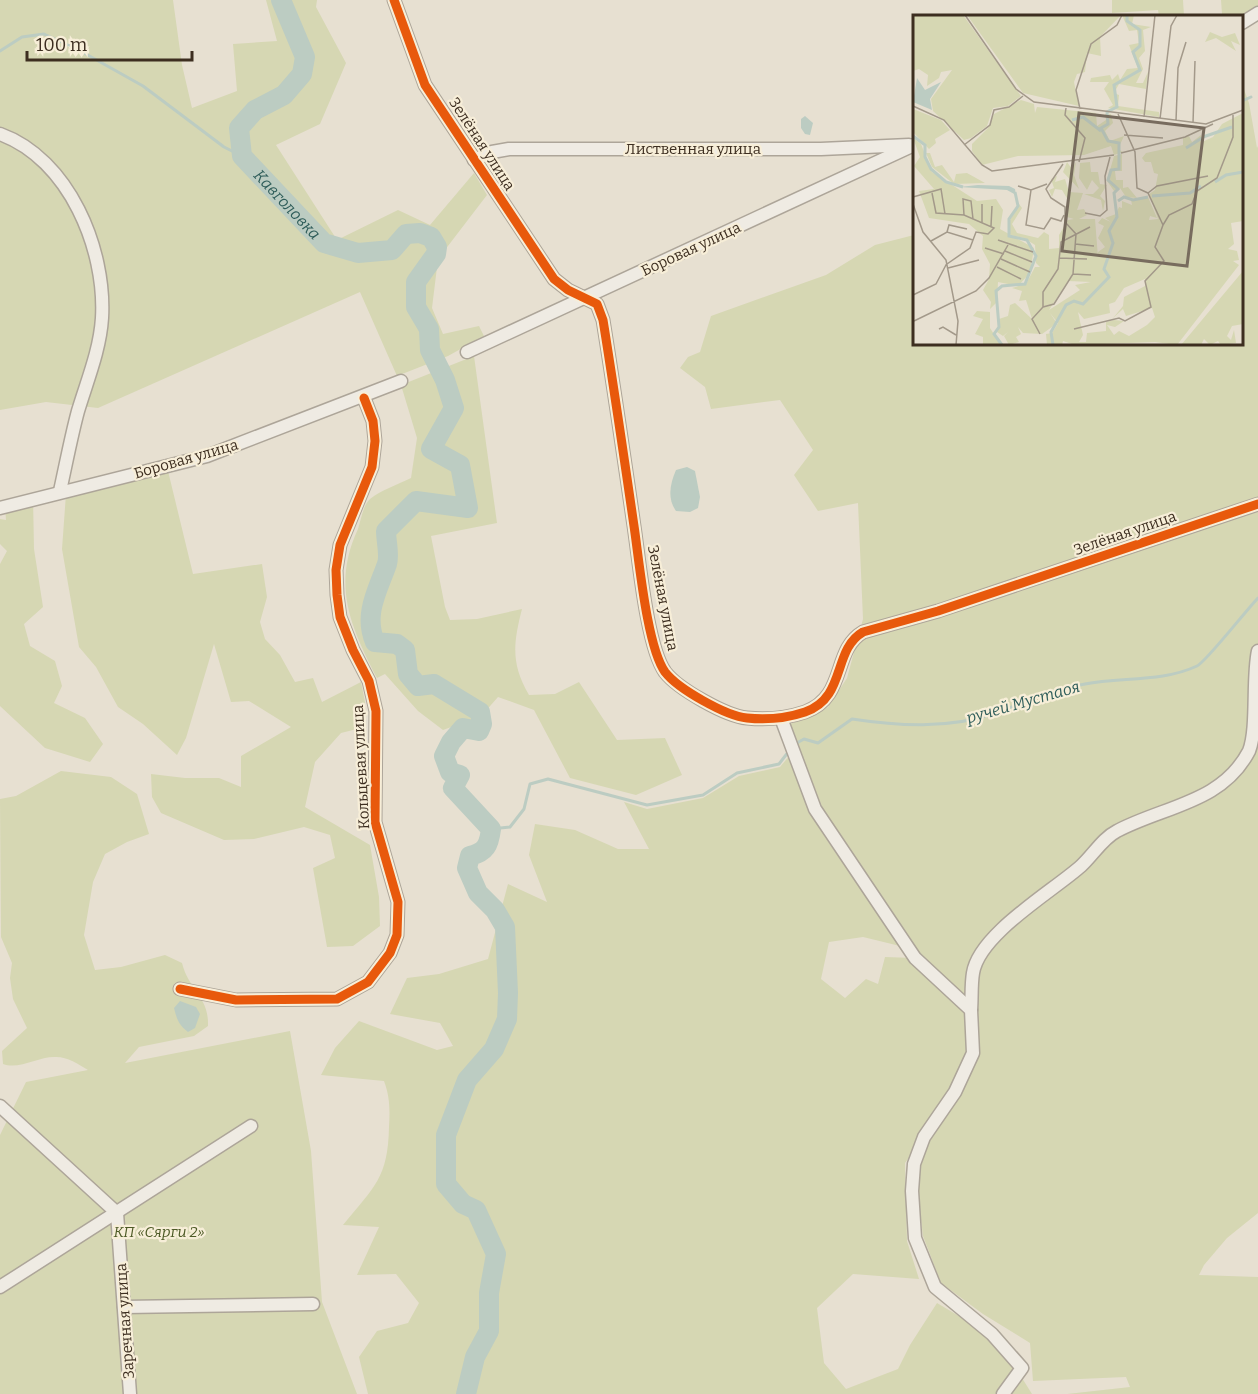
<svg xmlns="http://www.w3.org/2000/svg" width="1258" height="1394" font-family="Bitter,serif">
  <rect width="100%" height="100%" fill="#e7e0d1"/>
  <g fill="#d6d7b3">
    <path d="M0,0H173L182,65L192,108L237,91L233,44L277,41L266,0H317L316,7L346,63L320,124L276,145L337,240L398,210L430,225L474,173L487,195L438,259L432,308L443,334L479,326L484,336L448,356L397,376L360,292L98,408L46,402L0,410Z"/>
    <path d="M1112,0H1183L1184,16H1159L1158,10L1112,13Z"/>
    <path d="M1221,0H1258V7L1242,16H1200L1222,14Z"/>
    <path d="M1242,84L1249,103L1257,148L1258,146V1213L1227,1238L1204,1265L1199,1275L1258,1277V1394H1067L1130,1387L1126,1377L1033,1381L1030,1343L983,1314L941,1283L923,1236L917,1187L923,1138L905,1163L907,1241L919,1279L853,1274L817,1308L824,1363L846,1389L898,1369L910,1345L937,1303L979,1328L1020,1368L1022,1378L1032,1394H368L359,1357L377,1331L408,1323L419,1303L396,1274L357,1275L379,1227L343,1225C374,1187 388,1178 389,1127C390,1110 390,1097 384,1081L321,1075L335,1048L359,1021L437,1050L453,1046L440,1023L390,1014L407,978L439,974L488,959L508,884L547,902L529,855L535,824L575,830L618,849H649L624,802L647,809L703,798L739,776L780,767L790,755L810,811L825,837L900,946L863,937L829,942L821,979L845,998L866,979L878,984L885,957L914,958L972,1009L915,957L822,807L790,724L828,707L847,678L863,619L858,503L818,511L794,475L813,450L780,400L711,409L705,387L680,368L688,357L700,352L711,316L826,275L875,245L914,235V344H1242Z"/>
    <path d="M474,356L497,523L431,536L445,607L450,620L477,619L522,609C513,644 511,664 529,695L555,694L579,682L617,740L665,738L682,775L636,795L570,778L534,710L498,697L476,722H465L443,730L418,711L385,674L377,678C350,626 332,585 358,529C361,520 363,505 370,499C381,490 399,484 411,478L417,438L401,385Z"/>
    <path d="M168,471L193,574L262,564L267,597L260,622L265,639L280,655L295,682L313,678L322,702L361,682L365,702V727L341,733L315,762L305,807L370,845L379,897L380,926L353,946L327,947L313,868L335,858L330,835L304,827L254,839L224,840L161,813L152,797L151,774L185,778H219L241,787V756L291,727L249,701L231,702L214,644L186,738L177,755L143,724L118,707L96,667L79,647L62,549L66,494Z"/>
    <path d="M33,497L34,549L43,607L24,624L30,646L55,661L62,686L54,703L85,718L103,744L90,762L45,748L0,706V564L7,551L0,544V519L6,520L5,505Z"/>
    <path d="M61,771L111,777L137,794L149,834L127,842L105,854L93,882L84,935L95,970L121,967L165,955L182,963C189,991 209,996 208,1026L194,1036L139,1047L125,1063L290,1031L311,1151L322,1302L357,1394H0V1135L26,1082L88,1070C78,1064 68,1057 56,1057C39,1056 20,1070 3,1064L2,1051L27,1028L13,999L10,978L12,963L1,937L0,799L16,796Z"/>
  </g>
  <g fill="#bcccc2">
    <path d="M805,116L813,123L810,135L805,134L801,128V119Z"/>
    <path d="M687,467L695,471L700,497L698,508L690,512L676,511C667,498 670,484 676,470Z"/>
    <path d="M180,1001L196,1007L200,1014L195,1028L188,1032C179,1025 177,1020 174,1008Z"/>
  </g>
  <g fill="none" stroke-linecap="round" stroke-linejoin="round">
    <g stroke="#bcccc2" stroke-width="3">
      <path d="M0,51L22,37L44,34L77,49L143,86L224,147L242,156"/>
      <path d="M1242,101L1251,97"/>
      <path d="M795,744L804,739L818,743L852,719C898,726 948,729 993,714C1023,703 1053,690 1085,684C1122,677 1163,682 1197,666C1206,662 1247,609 1258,598"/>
      <path d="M491,829L510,827L524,809L530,784L548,779L647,805L703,795L737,773L779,764L789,751"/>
    </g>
    <path stroke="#bcccc2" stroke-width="20" id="s1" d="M281,0L305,57L302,74L284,95L255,110L239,128L242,156L324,243L358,253L392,250L406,234L420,233L431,237L437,247L436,254L416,282V307L429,329L430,350L445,380L454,408L431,449L460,465L468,508L416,501L386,531C386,541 390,555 387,564C378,590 363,614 375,642L397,644L405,650L408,674L418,686L434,684L480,712L482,724L479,731L463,728L451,742L444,756L450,772L460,775L453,788L491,829C489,845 486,852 470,856L467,868L478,893L495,910L505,927L508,993L507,1019L494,1049L467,1080L446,1135V1184L463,1204L476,1210L496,1254L489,1293V1331L475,1357L466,1394"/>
    <defs>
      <g id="minor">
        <path d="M394,0L425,85L554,279L568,290L597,304L603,320C614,388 624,457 634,526C639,559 647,647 665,672C678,689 726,716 747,718C766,720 787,718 805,712C847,697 832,650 863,632L938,611L1258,504"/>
        <path d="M1242,23L1258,13"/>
        <path d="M0,134C69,159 106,249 102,318C100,350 87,381 78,411C71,437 66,464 60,491"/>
        <path d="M474,160L492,152L509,149H821L909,145"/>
        <path d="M467,352L914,145"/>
        <path d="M0,508L207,456L401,381"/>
        <path d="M781,718L815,809L915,958L971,1010L973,1053L955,1092L924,1137L914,1164L912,1191L915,1238L935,1287L992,1334L1022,1368L1003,1394"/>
        <path d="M180,989L236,1000L337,999L368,982L390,953L397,935L398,902L375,822L376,711L369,681L353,650L340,617L337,595L336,570L340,545L372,467L375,441L373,421L364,398"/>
        <path d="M971,1010C972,998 971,985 973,973C979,934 1053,891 1081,866C1093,855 1103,838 1117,831C1164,806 1222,803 1249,751C1258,728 1252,678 1258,651"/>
        <path d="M0,1106L117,1213"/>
        <path d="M117,1213L130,1394"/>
        <path d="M0,1287L251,1126"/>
        <path d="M124,1307L313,1304"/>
      </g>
    </defs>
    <use href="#minor" stroke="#ada599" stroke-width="15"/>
    <use href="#minor" stroke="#efebe3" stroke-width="12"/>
    <defs>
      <g id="cycleway">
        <path d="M394,0L425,85L554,279L568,290L597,304L603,320C614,388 624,457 634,526C639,559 647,647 665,672C678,689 726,716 747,718C766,720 787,718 805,712C847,697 832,650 863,632L938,611L1258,504"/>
        <path d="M180,989L236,1000L337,999L368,982L390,953L397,935L398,902L375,822L376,711L369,681L353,650L340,617L337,595L336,570L340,545L372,467L375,441L373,421L364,398"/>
      </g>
    </defs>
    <use href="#cycleway" stroke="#f7eed8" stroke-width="13"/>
    <use href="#cycleway" stroke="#e8590c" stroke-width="9"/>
  </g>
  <g text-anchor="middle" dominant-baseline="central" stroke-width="4.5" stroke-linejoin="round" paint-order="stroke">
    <g font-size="15" fill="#3d2e20" stroke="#f7eed8">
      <text transform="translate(482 144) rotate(57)">Зелёная улица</text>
      <text x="693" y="149">Лиственная улица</text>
      <text transform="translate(691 249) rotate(-25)">Боровая улица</text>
      <text transform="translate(186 459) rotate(-16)">Боровая улица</text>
      <text transform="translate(1125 533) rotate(-19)">Зелёная улица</text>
      <text transform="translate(663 598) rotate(79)">Зелёная улица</text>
      <text transform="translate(361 767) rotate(-93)">Кольцевая улица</text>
      <text transform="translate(125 1321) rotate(-94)">Заречная улица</text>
    </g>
    <g font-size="15" font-style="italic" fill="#4d5a26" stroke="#f7eed8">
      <text x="159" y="1232">КП «Сярги 2»</text>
    </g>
    <g font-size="16" font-style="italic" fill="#2f5d5a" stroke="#f7eed8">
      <text stroke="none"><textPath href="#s1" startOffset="258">Кавголовка</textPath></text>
      <text transform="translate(1023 702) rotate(-16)">ручей Мустаоя</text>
    </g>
  </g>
  <g transform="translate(913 15)">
    <rect width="330" height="330" fill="#e7e0d1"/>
    <path d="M0,0H50L108,81L95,91L80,93L74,111L58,123L51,125L20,96L18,84L39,55L28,57L26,63L14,71L15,60L6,54L0,56ZM54,0H208L187,22L188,41L174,38L172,57L164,59L161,67L166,91L110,78ZM209,0H221L219,9L238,12L230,15L232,36L226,43L230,54L223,68H230L235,57L233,74L206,69L201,78L206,80L205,91L246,97V102L195,93L200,90L191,74L196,67H177L178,63L197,60L199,65L205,59L207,65L214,54L225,53L216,30L226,28L224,15L216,16ZM297,17L309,22L322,18L327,30L318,26L323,36L303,23L292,27ZM108,85L121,89L122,98L124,92L183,98L184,111L193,105L192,99H198L200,108L192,116L197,126L211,121L205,134L210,137L201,140L198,131L171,140L105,141L69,150L59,136V129L75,113L81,99ZM0,94L28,105L37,115L22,124L23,128L16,134L0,117ZM330,98V206L318,208L321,229L315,234L324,236L326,245L320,246L326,250L264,330L242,327L162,330L150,326L149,330H134L133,319L139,318L145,308L137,298L143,307L139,312L129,319L110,318L105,312L108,319L103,322L106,327L96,330L91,321L95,317L90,321L84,317L86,304L95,301L97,290L102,288L119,304L113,285L106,286L109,276L99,273L113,269L122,252H127L123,248L122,230L111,223L97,220V205L106,189L109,193L99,209L104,218L125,223L131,217L136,220V234L146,233V220L155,205L161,204L154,202L155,185L149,175L142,174L139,182L136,175L141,173L138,164L144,161L142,167L152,164L156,177L170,178L164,195L171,194L174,200L166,204H182L185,242V237L192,232L185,223L191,211L185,208L189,203L198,207L192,203L203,199L206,192L209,193V186L219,190L218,185L235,182L244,203L237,201L236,205L245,204L236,179L242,175L245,159L241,158L238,147H232L229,143L233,138L270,130V123L276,121L279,127L288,120L289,127L300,122L309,109ZM232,264V271L211,282L210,291L200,303L210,294L213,301L239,293L242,302L234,310L216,321L206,316L201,320L194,310L202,312L211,306L201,305L193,307V316L174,318L173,327H166L170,320L165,297L171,304L197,298L196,289L202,287L211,273ZM155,266L178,267L162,270L167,275L136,295ZM0,123L8,129L19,157L64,186L83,184L90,195L87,214L121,233L117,258L105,271L85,267L84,287L77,294L78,287L70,275L76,264L77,249L69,234L70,221L56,209L16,203L6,176L21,174L1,151L7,142ZM13,138H17L22,152L29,150L41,167L43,159L54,158L72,168L41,169L19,152ZM209,139V156H202L203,165H210V173L215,172L224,183L213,182L207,173L201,176L194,166L201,141ZM154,147L159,154L163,147L161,160L166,174L150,157ZM177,147L178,157H185L187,169L194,170L187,181L192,186L190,196L188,185L171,179H180L186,173L179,165L174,175L166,163L167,148ZM330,256V309L319,311L314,321L318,325L321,315L323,328L308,330L305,326L297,330L291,324L288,330H268ZM64,296L77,297V313L88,330H70V322L62,319L70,304L60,301Z" fill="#d6d7b3" fill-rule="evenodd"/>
    <path d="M4,63L12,75L28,67L17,84L19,95L0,87ZM65,170L96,171L102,174L103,180L94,175L46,172Z" fill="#bcccc2"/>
    <path fill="none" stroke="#bcccc2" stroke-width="3" d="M159,105L170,102L188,116M0,121L12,130V142L18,154L33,167L50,172M290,122L319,112M273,133L289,123M302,167L313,160L330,157M239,181L277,178L288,171M205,186L211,182L220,185L235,182M89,330L81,319L86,312L83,276L89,271L112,269L123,241L114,225L96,221V204L105,191L102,177M140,330L138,317L153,290L161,286L170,289L196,262L191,254L200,228L196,216L204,202L201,178L205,174L195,165L198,155L206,154V128L195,126L188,113L195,109L194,97L204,92L201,70L227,55L220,37L227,31V15L214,6V0"/>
    <path fill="none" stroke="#a3998a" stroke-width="1.5" d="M52,0L103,74L121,87L293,109L330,95M0,91L31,105L69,150L79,156L201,140M153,93L152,100L172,123L166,147M167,94L163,75L178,29L204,10L209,0M205,99L222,137L224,173L235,178M231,102L242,0M247,104L258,11L264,0M263,106L265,53L273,27M280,108L282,46M211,120L250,123M51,130L77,110L81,95L96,92L110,81M208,138L272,122L300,109M150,149L133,174L138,183L152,192V207L163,219M105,171L118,175L134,169M118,175L113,210L131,214L138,203L148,206L151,200M19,178L23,198L51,200L81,213L75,219L63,217L57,233L34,249M235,178L244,171L295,161M0,182L28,174L32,199M0,189L10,217L33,245L45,306L43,330M69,189V208M172,198L187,201L194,195L192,161L197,142M51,200L50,184L58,186L60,204M250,210L256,200L279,189L284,176L304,163L320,122V100M78,211L79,191M34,217L36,210L54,214M85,225L120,237M18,226L34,217L60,225M162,229L181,231M72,233L91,239M92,236L119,247M146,243L174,244M88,244L117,257M84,252L108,264M35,253L66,245M160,259L178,260M0,280L23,269L34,248M130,292L141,289L160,259L163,219M1,306L63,276L76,263L95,230M26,314L30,312L43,320M161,314L206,303L212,306L238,292L232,266L251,246L242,232L250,210L235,178M127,319L119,304L130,292V277L145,254L148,227L177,212"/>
    <path fill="#786c5e" fill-opacity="0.15" stroke="#786c5e" stroke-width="3" d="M166,98L291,113L274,251L149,236Z"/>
    <rect width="330" height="330" fill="none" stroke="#3d2e20" stroke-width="3"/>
  </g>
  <path d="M27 51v9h165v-9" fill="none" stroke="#3d2e20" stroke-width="3"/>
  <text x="36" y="51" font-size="18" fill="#3d2e20" stroke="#f7eed8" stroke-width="4.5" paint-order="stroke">100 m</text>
</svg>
